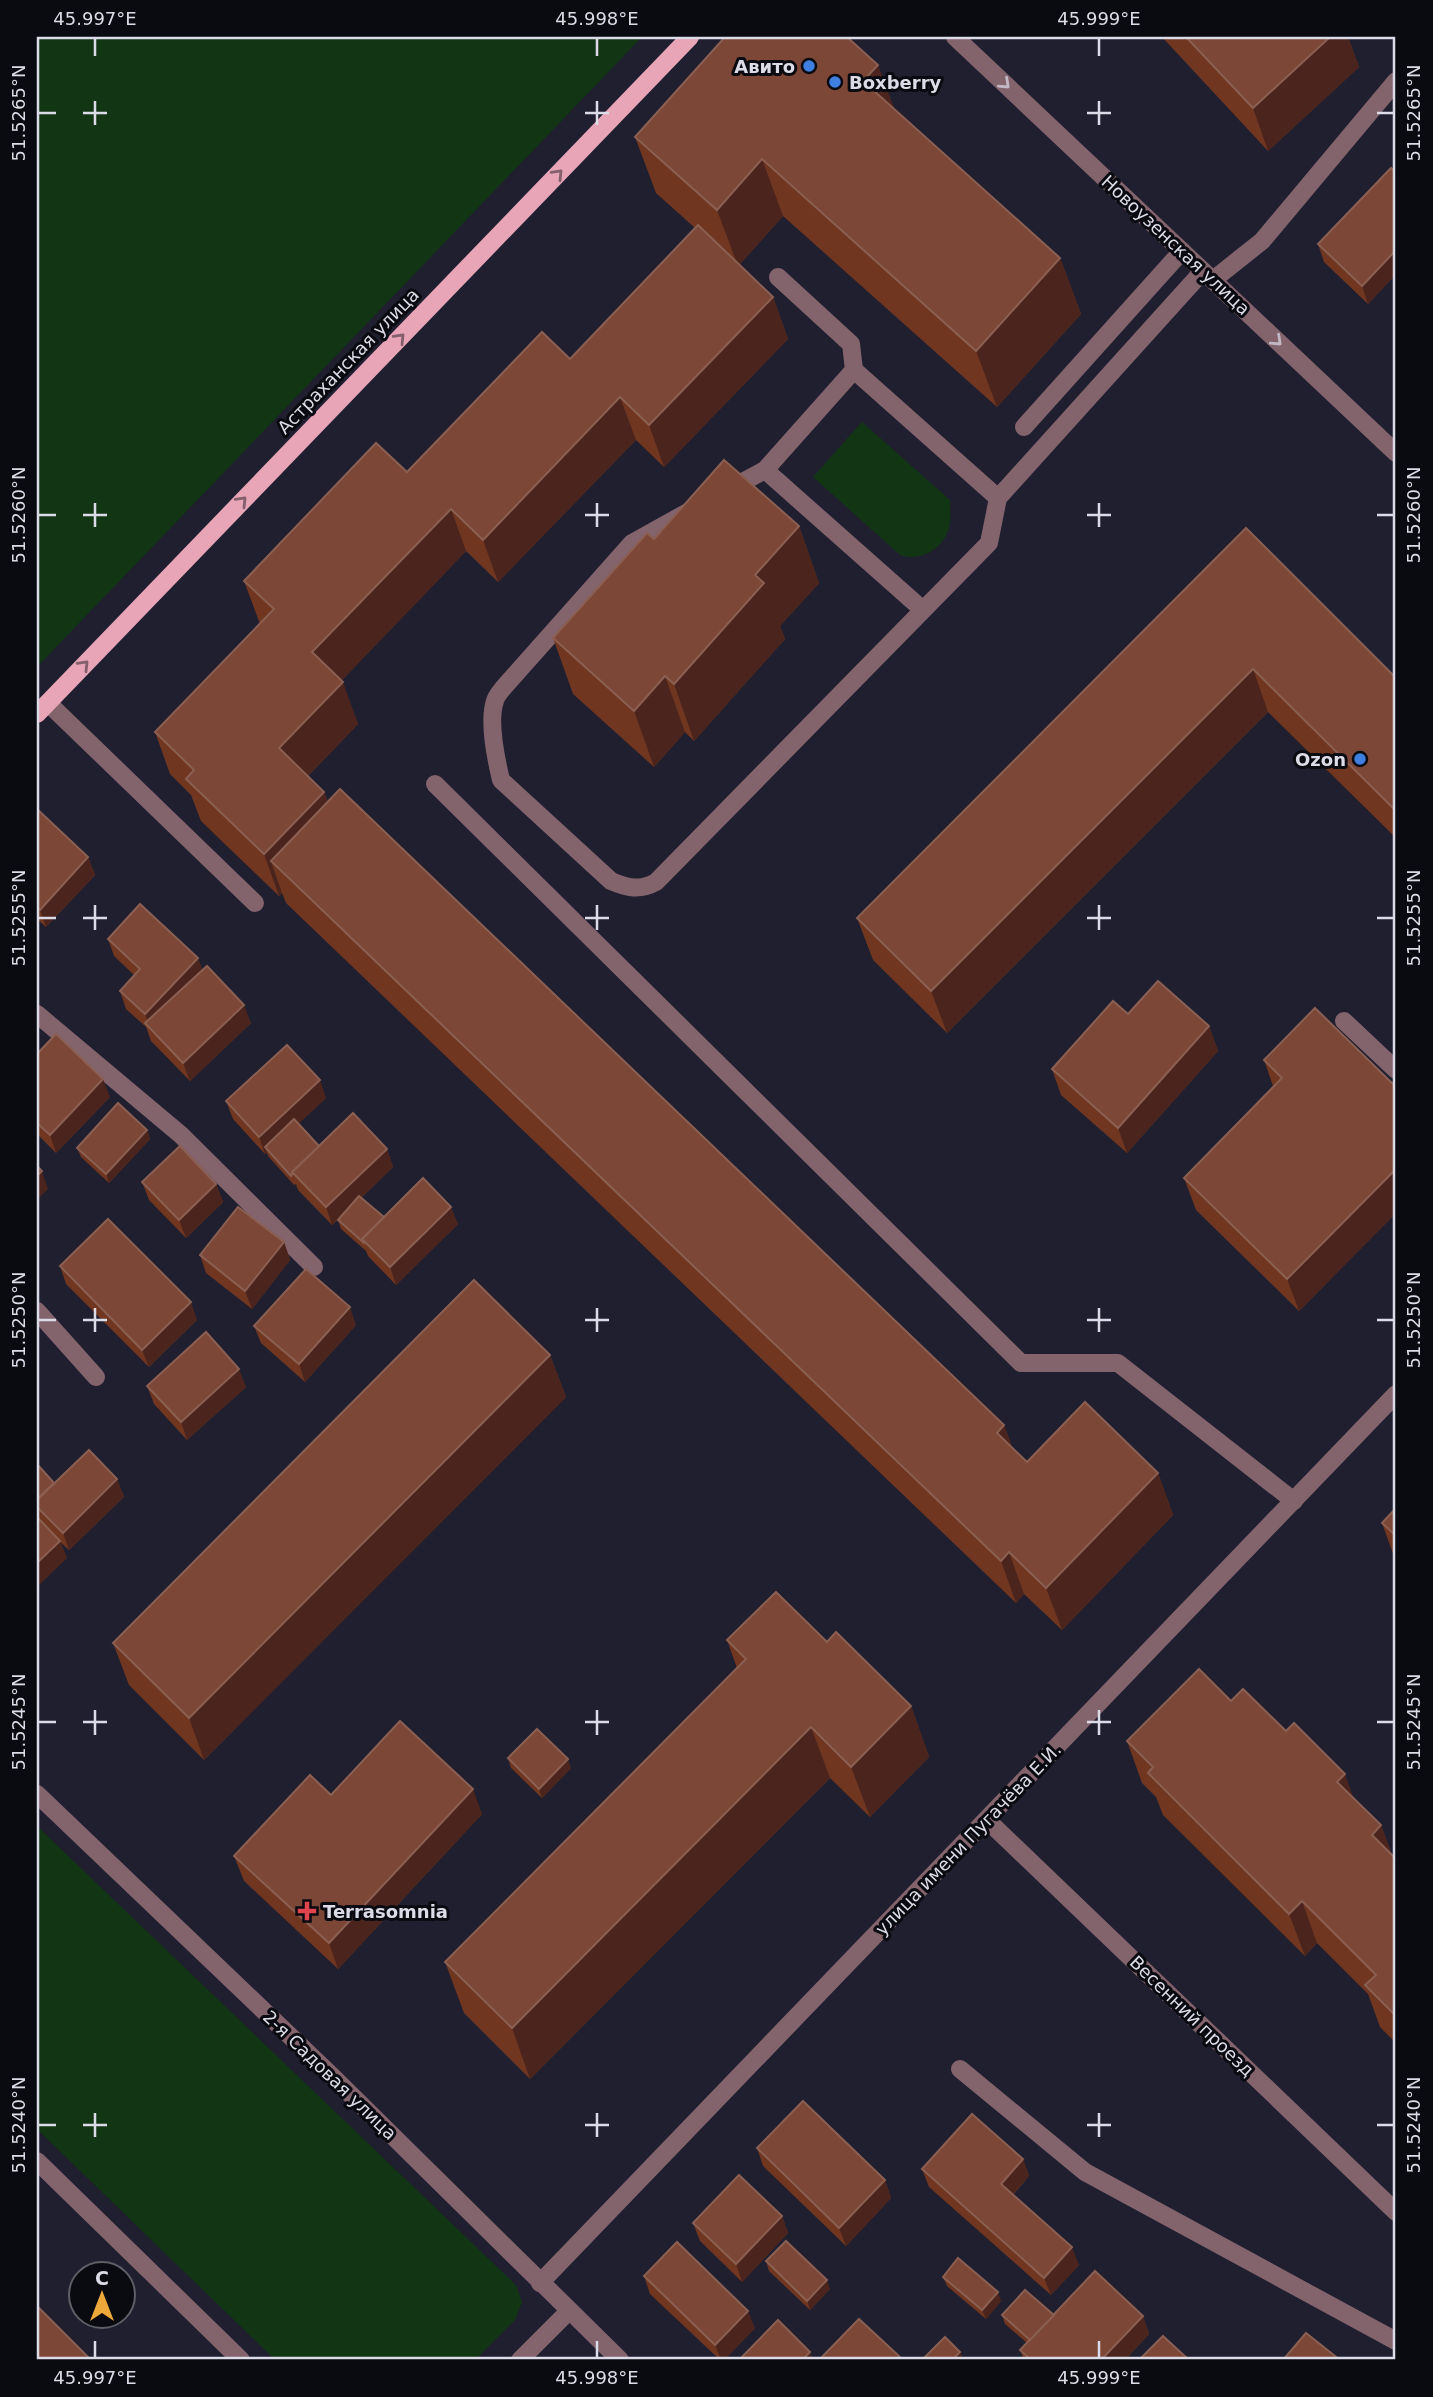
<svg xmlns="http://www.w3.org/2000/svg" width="1433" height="2397" font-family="'DejaVu Sans',sans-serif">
  <rect width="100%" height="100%" fill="#1f1f30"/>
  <g fill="#123514">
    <path d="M37,37H642L37,667Z"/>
    <path d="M862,422L950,500C950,507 951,516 950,523C947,546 923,563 900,555L813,477Z"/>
    <path d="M37,1826L516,2285L522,2302L515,2320L475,2360H275L37,2129Z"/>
  </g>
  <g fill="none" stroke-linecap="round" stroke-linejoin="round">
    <g stroke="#83636c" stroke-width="18">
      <path d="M955,37L1396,453"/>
      <path d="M778,277L851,344L854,370"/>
      <path d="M1213,280L1262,241L1396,81"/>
      <path d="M1024,427L1182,251"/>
      <path d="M765,470L923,610"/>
      <path d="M726,491L765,470L854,370L998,498"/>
      <path d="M686,513L632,543L504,687C501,691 496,696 495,701C488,721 496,759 501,780L611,881C627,888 640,891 656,882L989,543L998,498L1203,271"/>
      <path d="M48,703L255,903"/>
      <path d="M435,784L1021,1363H1118L1294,1501"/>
      <path d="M37,1014L181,1135L314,1267"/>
      <path d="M1344,1021L1396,1070"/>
      <path d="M37,1311L96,1377"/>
      <path d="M37,1794L333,2077L620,2360"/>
      <path d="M987,1820L1396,2212"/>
      <path d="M960,2069L1085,2172L1396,2341"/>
      <path d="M37,2161L241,2360"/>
      <path d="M540,2283L1396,1394"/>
      <path d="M520,2360L569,2311"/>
    </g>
    <path stroke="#e8a5b8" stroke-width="18" d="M37,714L690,37"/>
  </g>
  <g fill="#703620">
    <path d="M1162,37H1348L1359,67L1268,151Z"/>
    <path d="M895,110L1060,258L1081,314L997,407L783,216L739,265L773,297L788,339L664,467L636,440L498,582L466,551L341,681L358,724L308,776L324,792L328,802L1004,1425L1012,1447L1027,1462L1158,1473L1173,1515L1062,1630L1024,1594L1016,1603L286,903L282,893L279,896L201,821L191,795L170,774L155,732L260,624L244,581L407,472L570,359L695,228L656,193L635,137Z"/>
    <path d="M1396,173V274L1368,304L1324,262L1318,244Z"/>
    <path d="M799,526L819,583L780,626L785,639L694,741L685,732L654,767L573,694L553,638L654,539Z"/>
    <path d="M1246,528L1396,678V838L1268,712L947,1033L873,960L857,918Z"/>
    <path d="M37,809L88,857L95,875L46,927L37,919Z"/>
    <path d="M108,939L202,970L251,1023L190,1081L151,1041L146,1027L126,1009L120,991L134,975L114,956Z"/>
    <path d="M1128,1014L1209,1026L1218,1051L1127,1153L1061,1095L1052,1069Z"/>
    <path d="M37,1054L110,1097L56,1153L37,1134Z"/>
    <path d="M1264,1060L1396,1087V1213L1299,1311L1196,1210L1184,1178L1273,1086Z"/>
    <path d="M326,1098L298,1124L319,1146L387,1149L393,1167L361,1198L384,1217L458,1224L396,1285L368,1256L366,1251L341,1229L338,1220L340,1218L332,1225L298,1190L296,1184L294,1185L268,1156L267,1153L265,1154L233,1119L226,1101Z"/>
    <path d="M147,1130L150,1139L109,1183L81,1157L77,1148Z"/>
    <path d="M142,1182L216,1184L223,1202L186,1238L149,1200Z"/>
    <path d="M284,1242L290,1260L252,1309L206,1273L200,1255Z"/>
    <path d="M60,1266L197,1320L149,1367L66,1284Z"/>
    <path d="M356,1325L305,1382L261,1343L254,1326Z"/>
    <path d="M550,1355L566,1397L204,1760L129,1685L113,1643Z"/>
    <path d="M147,1386L246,1387L187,1440L154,1404Z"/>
    <path d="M37,1464L54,1483L117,1479L124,1497L69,1550L60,1542L67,1558L39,1519L37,1513Z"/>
    <path d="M1396,1508V1562L1382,1523Z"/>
    <path d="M727,1640L827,1642L911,1706L929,1757L870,1817L830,1778L530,2079L464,2013L445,1962L737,1668Z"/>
    <path d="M1231,1701L1354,1798L1381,1825L1392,1855L1396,1859V2043L1380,2027L1368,1994L1317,1943L1305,1956L1163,1815L1156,1797L1142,1783L1127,1741Z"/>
    <path d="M508,1758L571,1768L542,1798L511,1768Z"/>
    <path d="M331,1795L482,1814L338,1969L244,1881L234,1856Z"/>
    <path d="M757,2148L885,2180L891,2198L846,2246L763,2166Z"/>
    <path d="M1023,2159L1029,2176L1013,2195L1079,2265L1051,2295L929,2187L922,2169Z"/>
    <path d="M782,2216L788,2233L742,2282L700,2241L693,2223Z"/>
    <path d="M766,2261L830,2289L810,2310L769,2271Z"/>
    <path d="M644,2276L755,2328L724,2360H720L650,2294Z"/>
    <path d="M943,2277L1001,2301L986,2319L947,2286Z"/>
    <path d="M1002,2315H1054L1143,2316L1149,2334L1125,2360H1024L1020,2350L1027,2343L1005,2324Z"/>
  </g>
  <g fill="#4b251d">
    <path d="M1330,37H1348L1359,67L1268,151L1253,108Z"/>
    <path d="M878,65L899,121L863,81Z"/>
    <path d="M762,159L783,216L738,266L717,210Z"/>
    <path d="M1396,250V274L1368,304L1362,286Z"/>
    <path d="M1060,258L1081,314L997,407L976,351Z"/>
    <path d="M773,297L788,339L664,467L649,425Z"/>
    <path d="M620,397L636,440L498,582L483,540Z"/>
    <path d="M451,509L466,551L328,695L312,652Z"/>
    <path d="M799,526L819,583L780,626L785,639L694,741L674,684L755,575Z"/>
    <path d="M1253,669L1268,712L947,1033L931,991Z"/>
    <path d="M665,676L685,732L654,767L634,711Z"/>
    <path d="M343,682L358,724L294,790L279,748Z"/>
    <path d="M324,792L339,834L271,861L282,893L279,896L264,854Z"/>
    <path d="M88,857L95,875L46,927L40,910Z"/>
    <path d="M198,958L205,976L150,1029L145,1014Z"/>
    <path d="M244,1005L251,1023L190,1081L183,1063Z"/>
    <path d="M1209,1026L1218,1051L1127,1153L1118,1128Z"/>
    <path d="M103,1079L110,1097L56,1153L50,1135Z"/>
    <path d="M320,1080L326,1098L269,1151L265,1147L267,1153L265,1154L259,1137Z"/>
    <path d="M147,1130L150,1139L109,1183L106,1174Z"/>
    <path d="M387,1149L393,1167L332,1225L326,1207Z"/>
    <path d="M1396,1169V1213L1299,1311L1287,1279Z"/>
    <path d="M42,1171L48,1189L37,1200V1176Z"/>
    <path d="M216,1184L223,1202L186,1238L179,1220Z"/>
    <path d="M451,1207L458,1224L396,1285L390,1267Z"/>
    <path d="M284,1242L290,1260L252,1309L245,1291Z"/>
    <path d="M191,1302L197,1320L149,1367L142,1350Z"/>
    <path d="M350,1307L356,1325L305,1382L299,1364Z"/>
    <path d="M550,1355L566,1397L204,1760L189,1718Z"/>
    <path d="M239,1369L246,1387L187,1440L181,1422Z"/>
    <path d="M1004,1425L1019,1467L997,1433Z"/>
    <path d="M1158,1473L1173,1515L1062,1630L1046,1588Z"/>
    <path d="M117,1479L124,1497L69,1550L63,1533Z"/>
    <path d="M60,1541L67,1558L37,1587V1563Z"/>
    <path d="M1009,1552L1024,1594L1016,1603L1001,1561Z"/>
    <path d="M911,1706L929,1757L870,1817L851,1767Z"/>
    <path d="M811,1727L830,1778L530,2079L512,2028Z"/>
    <path d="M568,1759L571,1768L542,1798L539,1789Z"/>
    <path d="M1345,1774L1360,1816L1337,1782Z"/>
    <path d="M473,1789L482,1814L338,1969L329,1943Z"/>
    <path d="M1381,1825L1396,1867L1372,1835Z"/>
    <path d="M1302,1901L1317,1943L1305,1956L1289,1914Z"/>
    <path d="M1023,2159L1029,2176L1007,2201L1001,2184Z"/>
    <path d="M885,2180L891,2198L846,2246L839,2228Z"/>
    <path d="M782,2216L788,2233L742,2282L736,2264Z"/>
    <path d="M1072,2247L1079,2265L1051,2295L1044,2278Z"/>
    <path d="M827,2280L830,2289L810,2310L807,2301Z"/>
    <path d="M998,2292L1001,2301L986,2319L982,2310Z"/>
    <path d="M748,2311L755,2328L724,2360H721L715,2345Z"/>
    <path d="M1143,2316L1149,2334L1125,2360H1101Z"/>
    <path d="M810,2352L813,2360H802Z"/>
    <path d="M960,2352L964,2360H952Z"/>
  </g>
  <g fill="#7c4736" stroke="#8b5f52" stroke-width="2">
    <path d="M725,37H847L878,65L863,81L1060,258L976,351L762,159L717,210L635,137Z"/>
    <path d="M1186,37H1330L1253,108Z"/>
    <path d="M1391,168L1396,173V250L1362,286L1318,244Z"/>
    <path d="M698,225L773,297L649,425L620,397L483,540L451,509L312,652L343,682L279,748L324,792L264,854L186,779L194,770L155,732L274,609L244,581L376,443L407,472L542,332L570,359Z"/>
    <path d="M724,460L799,526L755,575L764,583L674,684L665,676L634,711L553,638L647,533L654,539Z"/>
    <path d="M1246,528L1396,678V811L1253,669L931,991L857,918Z"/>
    <path d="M340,789L1004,1425L997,1433L1027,1462L1085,1402L1158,1473L1046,1588L1009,1552L1001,1561L271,861Z"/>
    <path d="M37,809L88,857L40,910L37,907Z"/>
    <path d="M140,904L198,958L145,1014L120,991L140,969L108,939Z"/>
    <path d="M207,966L244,1005L183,1063L145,1023Z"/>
    <path d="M1158,981L1209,1026L1118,1128L1052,1069L1113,1001L1128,1014Z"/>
    <path d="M1315,1008L1396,1087V1169L1287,1279L1184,1178L1282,1078L1264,1060Z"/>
    <path d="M56,1034L103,1079L50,1135L37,1123V1054Z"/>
    <path d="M287,1045L320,1080L259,1137L226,1101Z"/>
    <path d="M118,1103L147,1130L106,1174L77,1148Z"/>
    <path d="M353,1113L387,1149L326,1207L292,1172Z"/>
    <path d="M294,1119L319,1146L292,1172V1174L291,1176L265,1147Z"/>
    <path d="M180,1146L216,1184L179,1220L142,1182Z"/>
    <path d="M37,1166L42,1171L37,1176Z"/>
    <path d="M423,1178L451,1207L390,1267L362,1239Z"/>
    <path d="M359,1196L384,1217L362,1239L363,1242L338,1220Z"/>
    <path d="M238,1207L284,1242L245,1291L200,1255Z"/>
    <path d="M108,1219L191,1302L142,1350L60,1266Z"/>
    <path d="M306,1269L350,1307L299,1364L254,1326Z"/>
    <path d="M474,1280L550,1355L189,1718L113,1643Z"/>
    <path d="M206,1332L239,1369L181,1422L147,1386Z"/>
    <path d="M89,1450L117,1479L63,1533L37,1507V1500Z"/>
    <path d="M37,1464L54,1483L37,1499Z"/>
    <path d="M1396,1508V1536L1382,1523Z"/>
    <path d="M37,1517L60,1541L37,1563Z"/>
    <path d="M776,1592L827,1642L836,1632L911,1706L851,1767L811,1727L512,2028L445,1962L746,1659L727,1640Z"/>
    <path d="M1199,1669L1231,1701L1243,1689L1286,1731L1294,1723L1345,1774L1337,1782L1381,1825L1372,1835L1396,1859V2016L1365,1985L1376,1975L1302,1901L1289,1914L1148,1773L1153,1767L1127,1741Z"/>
    <path d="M400,1721L473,1789L329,1943L234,1856L310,1775L331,1795Z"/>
    <path d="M537,1729L568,1759L539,1789L508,1758Z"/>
    <path d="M803,2101L885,2180L839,2228L757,2148Z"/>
    <path d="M972,2114L1023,2159L1001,2184L1072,2247L1044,2278L922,2169Z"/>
    <path d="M739,2175L782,2216L736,2264L693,2223Z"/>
    <path d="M786,2241L827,2280L807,2301L766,2261Z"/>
    <path d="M677,2242L748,2311L715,2345L644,2276Z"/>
    <path d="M958,2258L998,2292L982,2310L943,2277Z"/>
    <path d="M1095,2271L1143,2316L1101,2360H1031L1020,2350Z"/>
    <path d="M1025,2290L1054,2315L1030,2340L1002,2315Z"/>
    <path d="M37,2306L91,2360H37Z"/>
    <path d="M859,2319L900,2357L897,2360H819Z"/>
    <path d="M778,2320L810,2352L802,2360H739Z"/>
    <path d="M1306,2333L1340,2360H1283Z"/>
    <path d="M1163,2336L1189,2360H1139Z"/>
    <path d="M945,2337L960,2352L952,2360H922Z"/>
  </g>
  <defs><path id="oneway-chevron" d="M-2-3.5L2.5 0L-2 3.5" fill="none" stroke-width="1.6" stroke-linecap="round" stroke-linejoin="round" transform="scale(1.75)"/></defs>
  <g stroke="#c1b8c3">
    <use href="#oneway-chevron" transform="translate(1005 84) rotate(43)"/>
    <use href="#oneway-chevron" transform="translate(1277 341) rotate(43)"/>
  </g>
  <g stroke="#845f6d">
    <use href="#oneway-chevron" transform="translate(558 174) rotate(-46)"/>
    <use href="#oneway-chevron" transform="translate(400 338) rotate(-46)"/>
    <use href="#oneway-chevron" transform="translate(242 501) rotate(-46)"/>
    <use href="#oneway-chevron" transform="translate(84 665) rotate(-46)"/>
  </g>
  <path fill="none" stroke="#dcdce8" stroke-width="2.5" d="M95,38V56M597,38V56M1099,38V56M95,101V125M597,101V125M1099,101V125M38,113H56M83,113H107M585,113H609M1087,113H1111M1377,113H1394M95,503V527M597,503V527M1099,503V527M38,515H56M83,515H107M585,515H609M1087,515H1111M1377,515H1394M95,905V930M597,905V930M1099,905V930M38,918H56M83,918H107M585,918H609M1087,918H1111M1377,918H1394M95,1308V1332M597,1308V1332M1099,1308V1332M38,1320H56M83,1320H107M585,1320H609M1087,1320H1111M1377,1320H1394M95,1710V1735M597,1710V1735M1099,1710V1735M38,1722H56M83,1722H107M585,1722H609M1087,1722H1111M1377,1722H1394M95,2113V2137M597,2113V2137M1099,2113V2137M38,2125H56M83,2125H107M585,2125H609M1087,2125H1111M1377,2125H1394M95,2341V2358M597,2341V2358M1099,2341V2358"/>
  <g fill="#3f7fe0" stroke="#0a0a11" stroke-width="2.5">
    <circle cx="809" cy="66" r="7"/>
    <circle cx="835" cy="82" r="7"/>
    <circle cx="1360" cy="759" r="7"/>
  </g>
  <path fill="#e0444e" stroke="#0a0a11" stroke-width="2.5" d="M303.5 1900.5h7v7h7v7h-7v7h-7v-7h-7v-7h7z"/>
  <g text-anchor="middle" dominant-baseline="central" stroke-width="6" stroke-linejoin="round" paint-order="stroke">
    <g font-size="18" font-weight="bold" fill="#dcdce8" stroke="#0a0a11" text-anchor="end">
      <text x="795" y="66">Авито</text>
      <text x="849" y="82" text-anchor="start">Boxberry</text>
      <text x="1346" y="759">Ozon</text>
      <text x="323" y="1911" text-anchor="start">Terrasomnia</text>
    </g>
    <g font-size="18" fill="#dcdce8" stroke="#0a0a11">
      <text transform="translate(1176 245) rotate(43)">Новоузенская улица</text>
      <text transform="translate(348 361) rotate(-46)">Астраханская улица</text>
      <text transform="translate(968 1839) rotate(-46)">улица имени Пугачёва Е.И.</text>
      <text transform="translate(1192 2016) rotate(44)">Весенний проезд</text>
      <text transform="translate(330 2075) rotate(44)">2-я Садовая улица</text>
    </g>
  </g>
  <rect width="1433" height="2397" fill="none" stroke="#0a0a11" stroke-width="77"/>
  <g transform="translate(102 2295)"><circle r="33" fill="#0a0a11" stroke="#5e5e67" stroke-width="2"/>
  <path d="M0-5L12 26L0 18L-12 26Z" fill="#eca93a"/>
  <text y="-10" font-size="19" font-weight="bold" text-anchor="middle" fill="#dcdce8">С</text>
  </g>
  <rect x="38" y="38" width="1356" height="2320" fill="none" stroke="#dcdce8" stroke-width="2.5"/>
  <g font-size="18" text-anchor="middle" fill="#dcdce8">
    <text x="95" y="25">45.997°E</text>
    <text x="597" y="25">45.998°E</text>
    <text x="1099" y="25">45.999°E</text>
    <text transform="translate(19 113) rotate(-90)" y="6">51.5265°N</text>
    <text transform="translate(1414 113) rotate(-90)" y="6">51.5265°N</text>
    <text transform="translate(19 515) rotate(-90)" y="6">51.5260°N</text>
    <text transform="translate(1414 515) rotate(-90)" y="6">51.5260°N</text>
    <text transform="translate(19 918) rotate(-90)" y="6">51.5255°N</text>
    <text transform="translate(1414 918) rotate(-90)" y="6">51.5255°N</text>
    <text transform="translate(19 1320) rotate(-90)" y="6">51.5250°N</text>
    <text transform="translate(1414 1320) rotate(-90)" y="6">51.5250°N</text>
    <text transform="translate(19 1722) rotate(-90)" y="6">51.5245°N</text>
    <text transform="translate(1414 1722) rotate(-90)" y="6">51.5245°N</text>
    <text transform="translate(19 2125) rotate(-90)" y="6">51.5240°N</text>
    <text transform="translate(1414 2125) rotate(-90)" y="6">51.5240°N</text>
    <text x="95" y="2384">45.997°E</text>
    <text x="597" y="2384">45.998°E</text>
    <text x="1099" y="2384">45.999°E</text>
  </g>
</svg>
